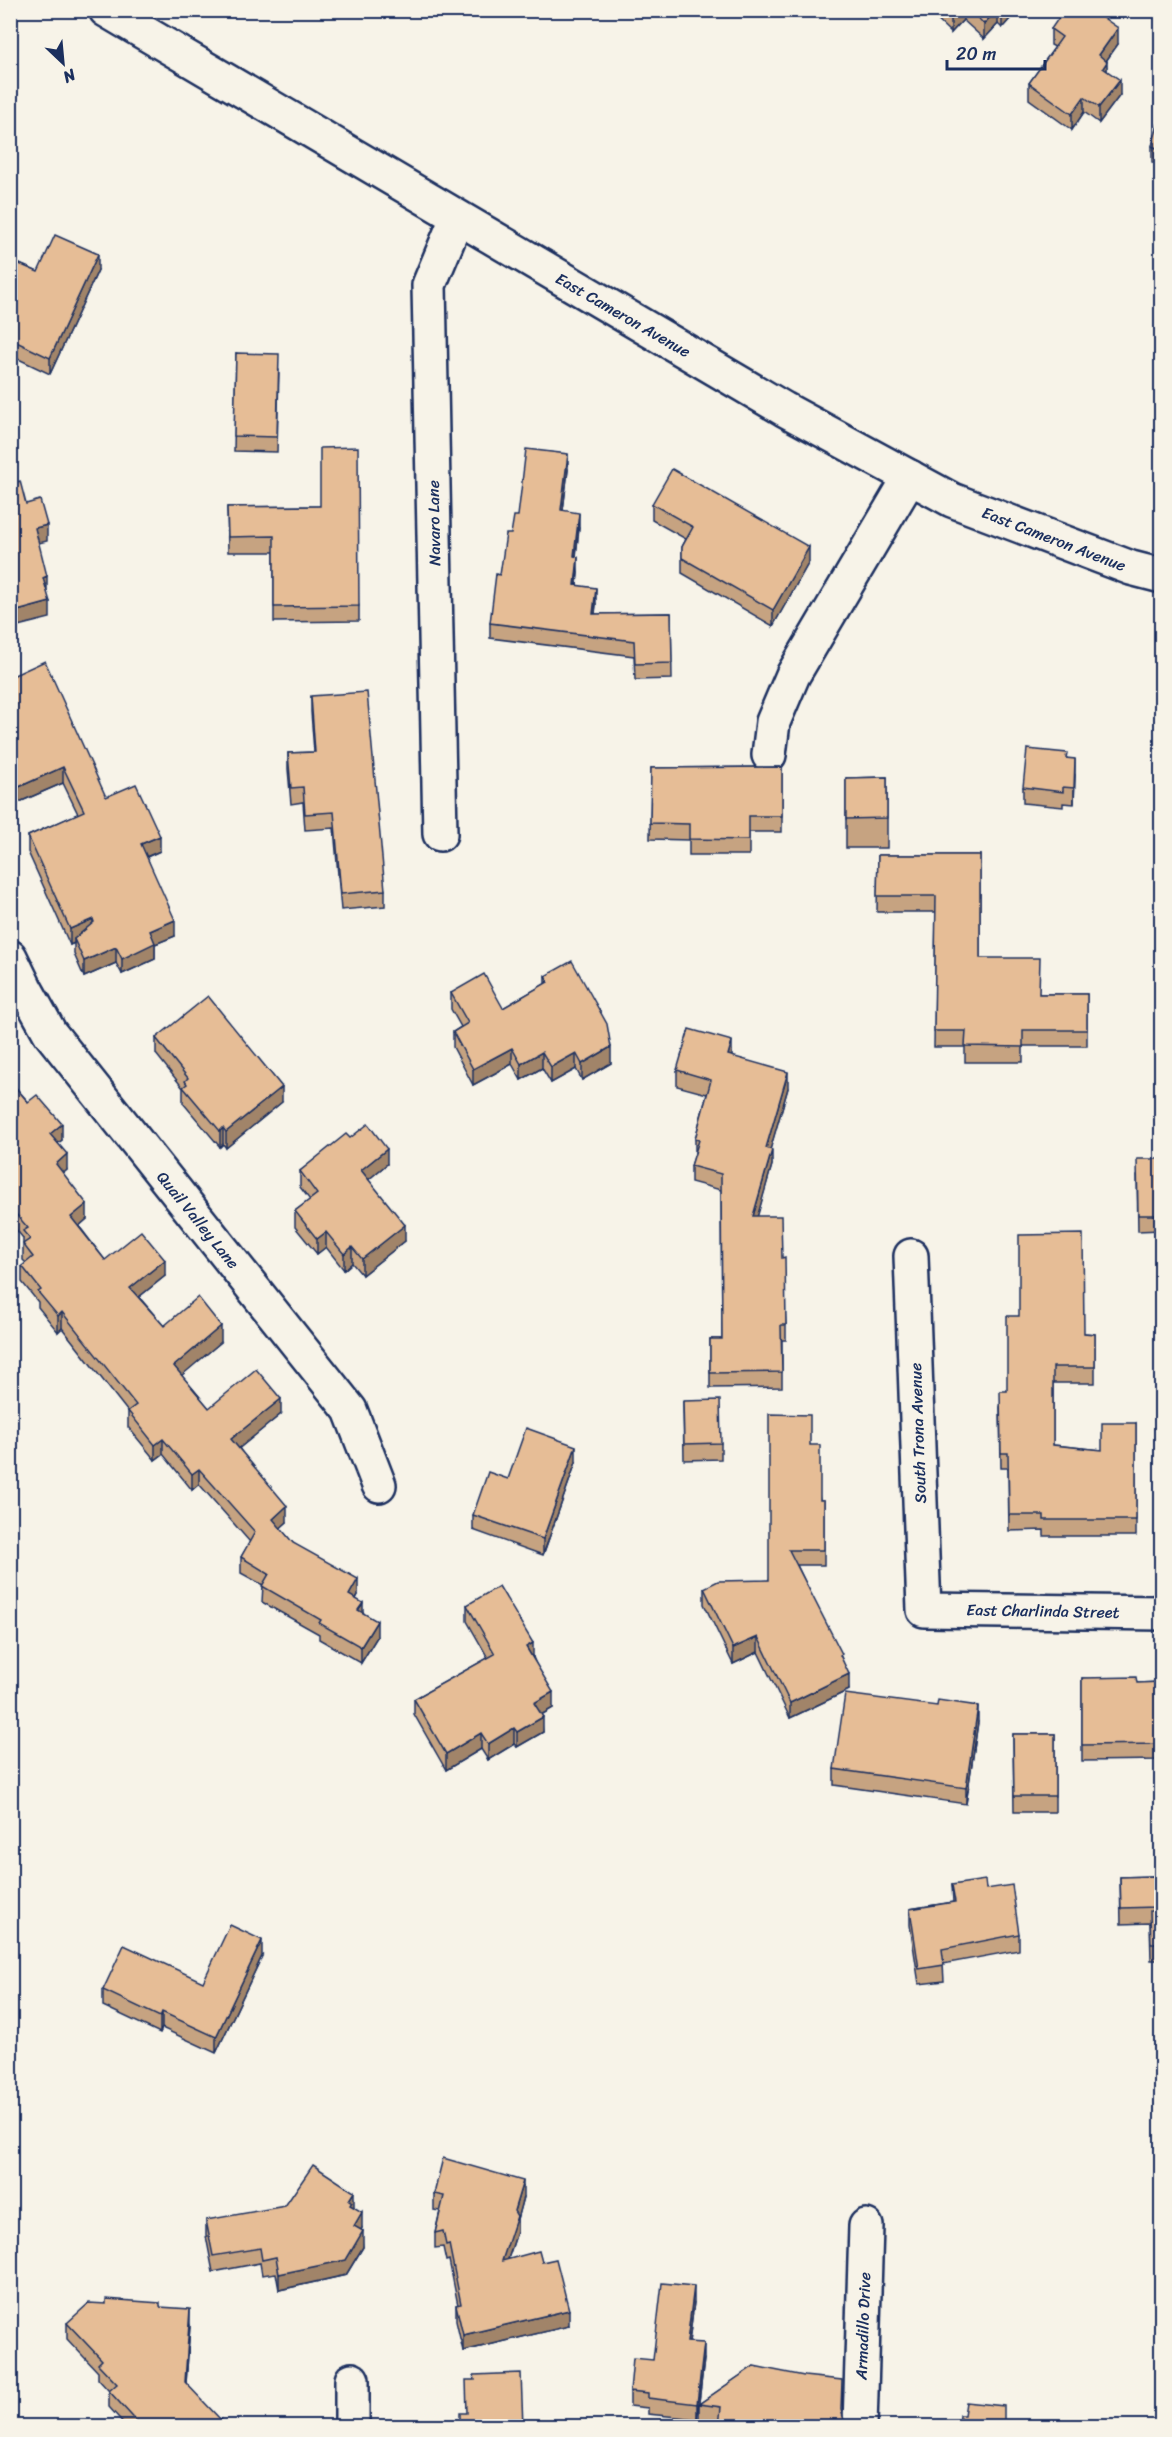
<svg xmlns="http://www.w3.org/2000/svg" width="1172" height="2437" font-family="Sriracha,sans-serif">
  <rect width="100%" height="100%" fill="#f7f3e8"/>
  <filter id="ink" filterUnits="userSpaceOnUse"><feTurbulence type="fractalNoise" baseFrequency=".0167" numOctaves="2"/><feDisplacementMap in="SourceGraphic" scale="12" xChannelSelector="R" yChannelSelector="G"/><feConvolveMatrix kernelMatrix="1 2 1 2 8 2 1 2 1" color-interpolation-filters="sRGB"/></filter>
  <g filter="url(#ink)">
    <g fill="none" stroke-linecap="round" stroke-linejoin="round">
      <defs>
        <g id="street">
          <path d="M769,755L773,722L793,675L910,477"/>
          <path d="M440,834L429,285L457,218"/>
          <path d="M10,957L25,988L50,1033L350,1410L379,1485"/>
          <path d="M911,1256L924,1610L1162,1613"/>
          <path d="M352,2380V2426"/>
          <path d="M860,2426L866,2226"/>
        </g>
        <path id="secondary" d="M106,10L784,409L952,500L1131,568L1162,576"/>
      </defs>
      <use href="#street" stroke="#1b2f5e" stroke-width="38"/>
      <use href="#secondary" stroke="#1b2f5e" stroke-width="38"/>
      <use href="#street" stroke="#f7f3e8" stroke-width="33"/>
      <use href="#secondary" stroke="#f7f3e8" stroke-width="33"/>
    </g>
    <g fill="#c6a381" stroke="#1b2f5e" stroke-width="1.5">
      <path d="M933,10H1018L1002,28L998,24L984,39L963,20L951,33L933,16Z"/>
      <path d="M1051,29L1118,44L1106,61L1107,71L1120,95L1099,123L1084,112L1072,130L1029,99V83L1055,47L1051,45Z"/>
      <path d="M1161,115V165L1152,162V146Z"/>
      <path d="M10,260L38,272L98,270L50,374L10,355Z"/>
      <path d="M236,353L279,370L277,452L234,451Z"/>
      <path d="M568,470L563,510L579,528L576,557L578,573L577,586L596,604L595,614L671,613L672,679L635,680L634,656L490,638V623L500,575L518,516Z"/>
      <path d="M652,504L809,562L773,626L682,573V547L686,539L652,520Z"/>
      <path d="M320,506L359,606V621L274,622V552H228L227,507Z"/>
      <path d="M10,677L106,797L160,851L147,857L175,936L155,944V959L122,974L116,963L84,977L74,954V943L70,945L28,852V836L78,814L63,783L10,806Z"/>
      <path d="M311,696L385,890V906L341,910L334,828L305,830L303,802L291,804L288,769V753L314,752L311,712Z"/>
      <path d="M1067,758L1075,775L1074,804L1063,803V807L1023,803V787Z"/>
      <path d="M782,767V832H749V855H689V840L650,839L651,768Z"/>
      <path d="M887,777V848H846V778Z"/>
      <path d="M878,855H980V958L1040,994H1087V1046H1023V1062H965V1047H934L936,912H877Z"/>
      <path d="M545,976L611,1063L582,1080L576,1069L551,1083L542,1068L521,1080L512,1064L473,1085L453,1047V1032L461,1027L451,1009V993L503,1008L545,984Z"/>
      <path d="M156,1038L282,1102L226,1148L223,1144L220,1147L183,1103V1088L156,1054Z"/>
      <path d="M732,1057L788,1088L770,1149L772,1165L757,1216L782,1258L786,1325V1340H782V1387L710,1388V1339H722L721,1190L691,1182V1166L695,1154V1139L707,1094L677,1086V1070Z"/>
      <path d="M10,1081L62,1140L58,1143L67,1170L63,1173L87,1219L79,1226L105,1260L165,1276L139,1297L164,1326L221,1342L181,1375L209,1408L281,1414L239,1448L287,1522L280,1528L293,1543L358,1595L356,1599L377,1637L361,1663L319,1639V1634L262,1602L263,1585L241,1573V1557L250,1542L199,1484L192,1490L163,1454L155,1460L128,1427V1412L62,1328L58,1332L38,1307V1302L22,1282V1266L26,1263L23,1260V1238L10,1222Z"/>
      <path d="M350,1138L387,1164L368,1180L405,1241L362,1275L352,1263L344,1270L326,1247L317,1254L295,1227V1211L310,1200L300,1187V1171Z"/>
      <path d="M1161,1159V1230L1138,1231L1137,1175Z"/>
      <path d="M1084,1333L1095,1334V1383H1053V1445L1102,1450L1136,1423V1536H1044V1530L1009,1531L1008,1468H1001L1000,1407L1007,1391Z"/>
      <path d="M683,1401L721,1443V1459L684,1460Z"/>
      <path d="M810,1445L820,1500H824V1565H797L842,1659L849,1690L790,1718L758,1652L733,1664L704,1604V1588L769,1580Z"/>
      <path d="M576,1462L543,1555L473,1530V1515L508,1479Z"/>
      <path d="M467,1605L533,1657L553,1708L541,1715L543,1732L517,1747L514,1744L488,1760L481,1749L446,1770L414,1714V1699L488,1658L467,1621Z"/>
      <path d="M1082,1678L1137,1683L1161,1682V1760L1082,1761Z"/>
      <path d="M978,1722L966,1804L834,1785V1769Z"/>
      <path d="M1013,1734H1055V1812H1014Z"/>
      <path d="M1155,1876L1156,1911H1161V1960H1151L1150,1923L1121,1924L1120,1877Z"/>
      <path d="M952,1885L986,1889L1019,1934V1950L943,1964L944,1981L919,1984L910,1925V1909L953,1902Z"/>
      <path d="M262,1956L216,2053L162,2028L160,2033L103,2006V1990L203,1982Z"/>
      <path d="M434,2194L523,2197L517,2219V2232L508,2259L542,2262L569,2326L463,2351L456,2321V2305H458L449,2260L446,2261L443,2247L435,2248V2233L440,2211L434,2210Z"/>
      <path d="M354,2207L362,2228L361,2230L363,2247L346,2275L279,2290L276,2273L262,2275L260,2263L213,2272L206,2236V2220Z"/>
      <path d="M694,2302L689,2342L704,2359L697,2419L648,2414V2408L630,2406V2391L653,2360Z"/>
      <path d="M160,2307L190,2325L186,2383L221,2427H127L109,2407V2391L98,2379V2372L67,2339V2323Z"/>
      <path d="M754,2366L720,2422L699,2420V2404Z"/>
    </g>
    <g fill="#a18469" stroke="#1b2f5e" stroke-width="1.5">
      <path d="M957,10H963V20L951,33V17Z"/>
      <path d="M996,10H998V24L984,39V24Z"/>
      <path d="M1004,10H1018L1002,28V13Z"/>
      <path d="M1118,28V44L1099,71V55Z"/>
      <path d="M1107,62V77L1103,68Z"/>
      <path d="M1120,80V95L1099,123V107Z"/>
      <path d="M1084,97V112L1072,130V114Z"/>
      <path d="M98,254V270L50,374V358Z"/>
      <path d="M568,454V470L561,526V510Z"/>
      <path d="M579,513V528L574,572V556Z"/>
      <path d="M47,525V541L35,544V528Z"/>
      <path d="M809,547V562L773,626V610Z"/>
      <path d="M578,557V573L575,601V585Z"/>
      <path d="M47,576V592L43,578Z"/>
      <path d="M596,588V604L593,630V614Z"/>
      <path d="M50,602V618L10,628V613Z"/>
      <path d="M1075,759V775L1074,804V788Z"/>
      <path d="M63,767V783L10,806V791Z"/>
      <path d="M160,836V851L141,859V844Z"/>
      <path d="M93,919V934L74,939V943L70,945V929Z"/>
      <path d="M175,920V936L155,944V959L122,974V959L150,931Z"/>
      <path d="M116,947V963L84,977V961Z"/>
      <path d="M732,1041V1057L728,1055Z"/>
      <path d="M611,1047V1063L582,1080V1064Z"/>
      <path d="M512,1048V1064L473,1085V1069Z"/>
      <path d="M542,1052V1068L521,1080V1064Z"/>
      <path d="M576,1053V1069L551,1083V1067Z"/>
      <path d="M788,1072V1088L766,1164V1148Z"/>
      <path d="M282,1087V1102L226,1148V1132Z"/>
      <path d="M62,1124V1140L50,1149V1134Z"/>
      <path d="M223,1128V1144L220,1147V1131Z"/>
      <path d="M387,1149V1164L361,1186V1170Z"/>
      <path d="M772,1150V1165L753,1232V1216Z"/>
      <path d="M67,1154V1170L56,1180V1164Z"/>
      <path d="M87,1204V1219L71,1233V1217Z"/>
      <path d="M405,1225V1241L362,1275V1259Z"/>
      <path d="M326,1232V1247L317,1254V1239Z"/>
      <path d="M352,1247V1263L344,1270V1254Z"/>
      <path d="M165,1260V1276L130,1304V1288Z"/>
      <path d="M62,1312V1328L58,1332V1316Z"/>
      <path d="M221,1326V1342L174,1382V1366Z"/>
      <path d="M281,1399V1414L231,1455V1439Z"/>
      <path d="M163,1439V1454L155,1460V1445Z"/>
      <path d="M576,1446V1462L543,1555V1539Z"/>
      <path d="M199,1469V1484L192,1490V1474Z"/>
      <path d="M287,1506V1522L273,1535V1519Z"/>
      <path d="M358,1579V1595L349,1610V1595Z"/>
      <path d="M363,1603V1619L358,1610Z"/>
      <path d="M377,1621V1637L361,1663V1647Z"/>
      <path d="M758,1637V1652L733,1664V1648Z"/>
      <path d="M533,1643V1659L526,1647Z"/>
      <path d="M849,1674V1690L790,1718V1703Z"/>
      <path d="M553,1692V1708L534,1719V1703Z"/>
      <path d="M978,1706V1722L966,1804V1788Z"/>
      <path d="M543,1717V1732L517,1747V1732Z"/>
      <path d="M514,1728V1744L488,1760V1744Z"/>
      <path d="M481,1733V1749L446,1770V1754Z"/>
      <path d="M262,1940V1956L216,2053V2037Z"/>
      <path d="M162,2012V2028L160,2033V2017Z"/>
      <path d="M523,2181V2197L517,2219V2232L502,2277V2261L514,2211Z"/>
      <path d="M354,2192V2208L350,2220L349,2200Z"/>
      <path d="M362,2212V2228L354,2241V2226Z"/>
      <path d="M363,2231V2247L346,2275L279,2290V2274Z"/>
      <path d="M694,2286V2302L687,2358V2342Z"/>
      <path d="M190,2309V2325L185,2398V2382Z"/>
      <path d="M569,2310V2326L463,2351V2335Z"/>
      <path d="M704,2343V2359L697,2419V2404Z"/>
      <path d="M221,2420V2427H213Z"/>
    </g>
    <g fill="#e6bd96" stroke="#1b2f5e" stroke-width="1.5">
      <path d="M944,10H957L951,17Z"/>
      <path d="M970,10H996L984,24Z"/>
      <path d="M1064,10H1092L1118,28L1099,55L1107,62L1103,68L1120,80L1099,107L1084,97L1072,114L1029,83L1062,37L1051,29Z"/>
      <path d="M1161,115V150L1152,146Z"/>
      <path d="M55,235L98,254L50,358L10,339V260L38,272Z"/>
      <path d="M236,353L279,354L277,437L234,436Z"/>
      <path d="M358,447L359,606L274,607V536L228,537L227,507L320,506V448Z"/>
      <path d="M526,449L568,454L561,510L579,513L574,556L578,557L575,585L596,588L593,614L671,613L672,663L635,664L634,641L490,623L496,574L500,575L506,534H511L514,516H518Z"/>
      <path d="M672,469L809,547L773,610L682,558V547L693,527L652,504Z"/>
      <path d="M20,481L26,504L40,500L47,525L35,528L47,576L43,578L50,602L10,613V484Z"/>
      <path d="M45,661L106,797L136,784L160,836L141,844L175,920L150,931L155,943L122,959L116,947L84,961L74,939L94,922L93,919L70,929L28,836L84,811L63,767L10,791V732L12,731L10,727V677Z"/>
      <path d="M367,692L385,890L341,894L334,812L305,814L303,787L291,788L288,753L315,752L311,696Z"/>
      <path d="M1027,749L1067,753L1066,758L1075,759L1074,788L1063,787V792L1023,787Z"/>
      <path d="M782,767V816H749V840L689,839V824L650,823L651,768Z"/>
      <path d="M887,777V818L846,819V778Z"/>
      <path d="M878,855H980V958H1040L1039,994H1087V1030H1023V1047L965,1046L966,1031H934L936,896H877Z"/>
      <path d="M572,961L607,1024L611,1047L582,1064L576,1053L551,1067L542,1052L521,1064L512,1048L473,1069L453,1032L468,1023L451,993L484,974L503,1008L548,982L545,976Z"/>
      <path d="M208,996L282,1087L226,1132L223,1128L220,1131L183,1087L187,1084L185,1081L188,1078L156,1038Z"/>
      <path d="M689,1029L732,1041L728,1055L788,1072L766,1148L772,1150L753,1216H781L782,1258L785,1257L786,1325H781L782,1372L710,1373V1339H722L721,1174L691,1166L699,1140L695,1139L711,1080L677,1070Z"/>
      <path d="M10,1081L28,1102L37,1095L62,1124L50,1134L67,1154L56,1164L87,1204L71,1217L105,1260L141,1231L165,1260L130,1288L164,1326L198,1297L221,1326L174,1366L209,1408L256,1369L281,1399L231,1439L287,1506L273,1519L293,1543L358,1579L349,1595L363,1603L358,1610L377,1621L361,1647L319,1623L321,1620L262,1586L269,1574L241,1557L255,1532L199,1469L192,1474L163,1439L155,1445L128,1411L136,1405L62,1312L58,1316L38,1292L41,1290L22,1266L33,1257L23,1244L30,1239L23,1231L28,1228L10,1207Z"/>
      <path d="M368,1124L387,1149L361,1170L405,1225L362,1259L352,1247L344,1254L326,1232L317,1239L295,1211L317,1194L300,1171L346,1134L350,1138Z"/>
      <path d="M1137,1159H1161V1215H1138Z"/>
      <path d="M1083,1234L1084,1333L1095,1334V1367H1053V1445L1102,1450V1423H1136V1520H1044V1515H1009L1008,1453H1001L1000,1391H1007V1316H1019V1235Z"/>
      <path d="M720,1400L721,1443L684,1444L683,1401Z"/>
      <path d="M769,1414L810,1415V1445H820V1500H824V1550H789L842,1654L840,1655L849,1674L790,1703L758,1637L733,1648L704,1588L718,1581L769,1580Z"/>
      <path d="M526,1428L576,1446L543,1539L473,1515L488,1472L508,1479Z"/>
      <path d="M499,1586L533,1643L526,1647L553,1692L534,1703L543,1717L517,1732L514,1728L488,1744L481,1733L446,1754L414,1699L495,1654L467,1605Z"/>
      <path d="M1136,1677L1137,1683L1161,1682V1744L1082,1745V1678Z"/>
      <path d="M845,1694L937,1706L938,1700L978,1706L966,1788L834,1769Z"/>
      <path d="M1013,1734H1055V1796H1014Z"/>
      <path d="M1155,1876L1156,1907L1121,1908L1120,1877Z"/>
      <path d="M985,1880L986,1889L1012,1885L1019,1934L942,1949L944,1965L919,1969L910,1909L955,1902L952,1885Z"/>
      <path d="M1150,1911H1161V1944H1151Z"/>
      <path d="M230,1925L262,1940L216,2037L162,2012L160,2017L103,1990L124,1945L203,1982Z"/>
      <path d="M443,2158L523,2181L514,2211L517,2216L502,2261L539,2251L542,2262L556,2259L569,2310L463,2335L456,2305L461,2304L449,2244L446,2245L443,2231L435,2233L444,2196L434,2194Z"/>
      <path d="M313,2165L354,2192L349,2200L352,2202L350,2205L362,2212L354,2226L363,2231L346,2260L279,2274L276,2257L262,2260L260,2248L213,2256L206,2220L285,2206Z"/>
      <path d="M662,2283L694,2286L687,2342L704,2343L697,2404L648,2398V2393L630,2391L633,2358L653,2360Z"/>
      <path d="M106,2299L160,2303V2307L190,2309L185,2382L221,2420L213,2427H142L109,2391L117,2384L98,2364L102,2360L67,2323L89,2303L106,2304Z"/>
      <path d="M754,2366L804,2376L842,2380L841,2410L844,2420L851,2427H719L721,2407L699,2404Z"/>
      <path d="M521,2373L523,2427H460V2413H467L466,2380H475L474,2375Z"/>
      <path d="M966,2402L1004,2406V2427H959L960,2415H964Z"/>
    </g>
  </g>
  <g text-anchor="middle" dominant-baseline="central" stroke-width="6" stroke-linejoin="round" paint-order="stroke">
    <g font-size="16" fill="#1b2f5e" stroke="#f7f3e8">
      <text transform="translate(623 315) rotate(30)">East Cameron Avenue</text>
      <text transform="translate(434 523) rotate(-91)">Navaro Lane</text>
      <text transform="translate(1054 539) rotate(21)">East Cameron Avenue</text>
      <text transform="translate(198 1220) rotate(51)">Quail Valley Lane</text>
      <text transform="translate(918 1433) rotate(-92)">South Trona Avenue</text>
      <text transform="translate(1043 1611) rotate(1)">East Charlinda Street</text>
      <text transform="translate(863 2326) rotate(-88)">Armadillo Drive</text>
    </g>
  </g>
  <rect width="1172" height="2437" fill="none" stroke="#f7f3e8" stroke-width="36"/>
  <rect x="18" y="18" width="1136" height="2401" fill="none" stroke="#1b2f5e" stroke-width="2" filter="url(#ink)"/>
  <g transform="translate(63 63) rotate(154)" stroke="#f7f3e8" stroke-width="4.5" paint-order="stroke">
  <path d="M0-4.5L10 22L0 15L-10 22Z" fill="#1b2f5e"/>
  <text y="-9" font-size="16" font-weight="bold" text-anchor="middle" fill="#1b2f5e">N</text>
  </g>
  <path d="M947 60v9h98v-9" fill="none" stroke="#1b2f5e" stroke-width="3"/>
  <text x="956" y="60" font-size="18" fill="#1b2f5e" stroke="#f7f3e8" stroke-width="4.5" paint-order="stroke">20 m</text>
</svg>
